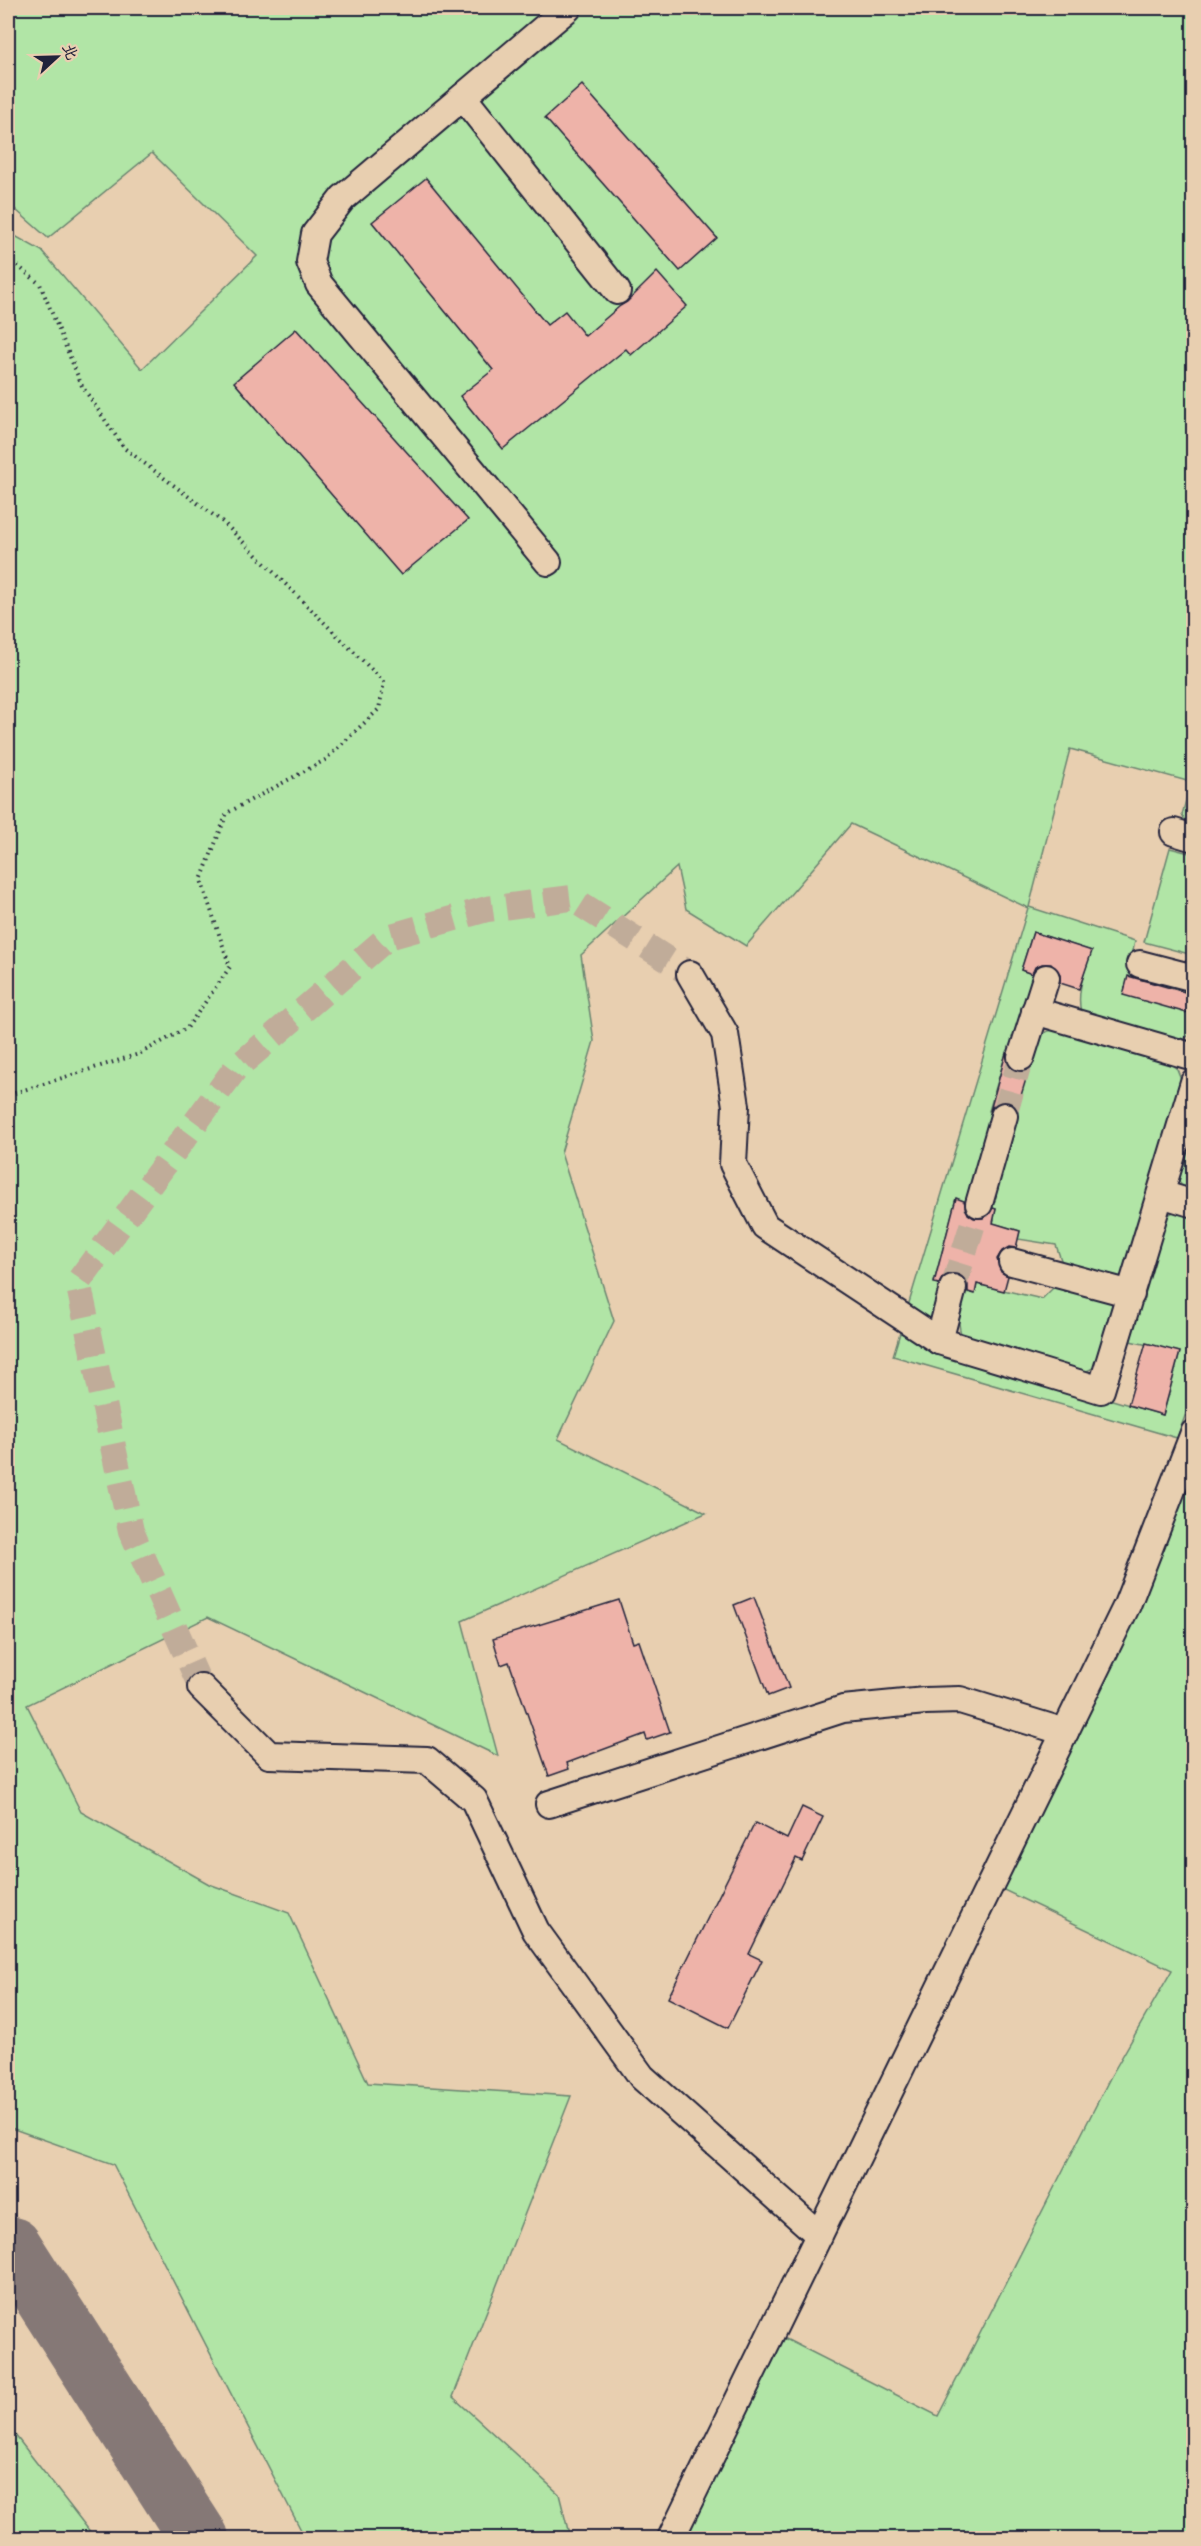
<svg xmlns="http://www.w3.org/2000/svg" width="1201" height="2546" font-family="Mali,'LXGW WenKai TC',sans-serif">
  <rect width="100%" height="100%" fill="#e8cfb0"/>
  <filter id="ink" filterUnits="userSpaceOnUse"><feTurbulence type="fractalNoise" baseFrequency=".0167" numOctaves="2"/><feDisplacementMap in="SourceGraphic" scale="12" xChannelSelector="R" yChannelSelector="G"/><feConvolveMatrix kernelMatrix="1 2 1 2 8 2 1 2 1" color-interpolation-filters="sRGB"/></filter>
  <g filter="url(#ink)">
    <g fill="#b1e5a6" stroke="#6a8470" stroke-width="1.5">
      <path d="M11,8H1193V828L1188,827L1182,815L1191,782L1070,749L1029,907L1135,941L1130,966L1193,983V1033L1180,1041L1081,1013C1076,991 1085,972 1091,951L1033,932L1021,970L1038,976L1012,1054L1006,1053L989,1111L995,1113L967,1202L956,1199L934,1282L944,1286L926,1345L1163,1415L1180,1352L1130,1341L1127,1329L1159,1220L1182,1207L1193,1211V1394L1177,1438L893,1356L1028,908L851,824L746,946L686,909L677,867L581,955L594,1041L561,1153L614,1321L558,1439L706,1513L462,1621L498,1756L208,1617L27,1705L81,1812L209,1884L289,1913L368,2083L571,2096L453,2397L559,2494L570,2538H315L302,2532L113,2164L8,2127V232L42,251L142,369L257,256L152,153L48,238L8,203V10Z"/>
      <path d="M1170,848L1193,854V955L1144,942Z"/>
      <path d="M1065,1025L1163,1058L1177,1069L1183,1084L1123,1275L1115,1280L1062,1263L1056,1245L1018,1239L1020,1231L993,1223L996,1209L989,1207L1036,1038L1046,1032Z"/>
      <path d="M1193,1118V1189L1181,1185L1174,1169Z"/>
      <path d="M977,1284L1042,1299L1057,1284L1112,1300L1116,1311L1101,1364L1079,1375L963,1340C956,1322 959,1309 962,1290L975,1293Z"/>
      <path d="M1193,1433V2538H671L772,2332L938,2416L1111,2076L1172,1970L991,1884Z"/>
      <path d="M8,2426L95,2538H8Z"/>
    </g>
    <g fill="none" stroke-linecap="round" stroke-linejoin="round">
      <path stroke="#857876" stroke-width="60" d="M12,2247L199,2538"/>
    </g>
    <g fill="#eeb3a9" stroke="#22223b" stroke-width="1.5">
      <path d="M582,85L717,238L680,271L545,118Z"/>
      <path d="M426,178L547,325L565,311L585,336L620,306L627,302L657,272L687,306L631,355L626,349L503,449L460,396L493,370L372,222Z"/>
      <path d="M296,329L468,520L401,575L234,382Z"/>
      <path d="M1033,932L1092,951L1079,989L1060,983V974L1051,964H1042L1035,967L1032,974L1021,970Z"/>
      <path d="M1128,976L1192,994L1187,1013L1123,995Z"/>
      <path d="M1006,1053L1010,1068L1017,1071L1029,1069L1017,1109L1009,1102L1001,1101L994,1105L990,1111Z"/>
      <path d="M956,1198L964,1201L968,1214L974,1218H983L993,1208L996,1209L993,1223L1020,1231L1016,1248L1009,1247L1002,1251L997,1259L1001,1272L1008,1276L1004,1291L977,1284L975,1294L968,1292V1285L964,1278L956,1273L943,1277L939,1284L934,1283Z"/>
      <path d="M1146,1343L1180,1352L1163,1415L1128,1405Z"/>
      <path d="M754,1597L789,1688L768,1696L734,1605Z"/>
      <path d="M619,1600L633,1643L639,1641L670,1732L647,1740L645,1734L567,1763L569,1769L549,1776L509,1662L501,1665L493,1639Z"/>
      <path d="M802,1807L823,1817L802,1861L796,1858L749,1954L762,1960L728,2028L668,1998L755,1823L787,1839Z"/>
    </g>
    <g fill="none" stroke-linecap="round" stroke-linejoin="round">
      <g stroke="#c0ac99" stroke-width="26" stroke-dasharray="26 13" stroke-linecap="butt">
        <path d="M1004,1116L1021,1057"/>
        <path d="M953,1288L979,1204"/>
        <path d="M201,1687L131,1531L78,1282L235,1069L388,937L487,909L571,898L690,974"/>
      </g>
      <defs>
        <g id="minor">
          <path d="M463,97L617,291"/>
          <path d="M548,562L319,284L310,262L315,234L343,198L568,8"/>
          <path d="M1174,832L1194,838"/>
          <path d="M1140,964L1194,978"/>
          <path d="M690,974L725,1034L736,1106L733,1164L765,1226L939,1341"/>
          <path d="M1035,1011L1194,1057"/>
          <path d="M1021,1057L1046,978"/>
          <path d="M1161,1194L1194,1204"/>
          <path d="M979,1204L1004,1116"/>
          <path d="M1012,1262L1131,1294"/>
          <path d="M953,1288L939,1341L1101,1390L1194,1082"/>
          <path d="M201,1687L269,1755L427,1760L474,1800L536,1931L642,2077L819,2235"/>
          <path d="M549,1804L843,1709L925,1701L960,1700L1065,1732"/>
          <path d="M671,2538L1127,1605L1194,1433"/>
        </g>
      </defs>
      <use href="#minor" stroke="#22223b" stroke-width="30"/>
      <path stroke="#22223b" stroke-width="4" stroke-dasharray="1.5 4.5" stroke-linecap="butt" d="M8,258L40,284L82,386L124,448L224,523L384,682L379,709L325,760L227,813L201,880L230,967L187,1028L139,1054L8,1095"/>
      <use href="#minor" stroke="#e8cfb0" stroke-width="26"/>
    </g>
  </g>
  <rect width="1201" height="2546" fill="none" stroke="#e8cfb0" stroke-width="30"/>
  <rect x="15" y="15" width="1171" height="2516" fill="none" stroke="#22223b" stroke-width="2" filter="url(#ink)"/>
  <g transform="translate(57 57) rotate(68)" stroke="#e8cfb0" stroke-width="4.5" paint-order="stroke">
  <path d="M0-4.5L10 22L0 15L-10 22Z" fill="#22223b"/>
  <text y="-9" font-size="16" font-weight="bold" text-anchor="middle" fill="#22223b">北</text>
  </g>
</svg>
